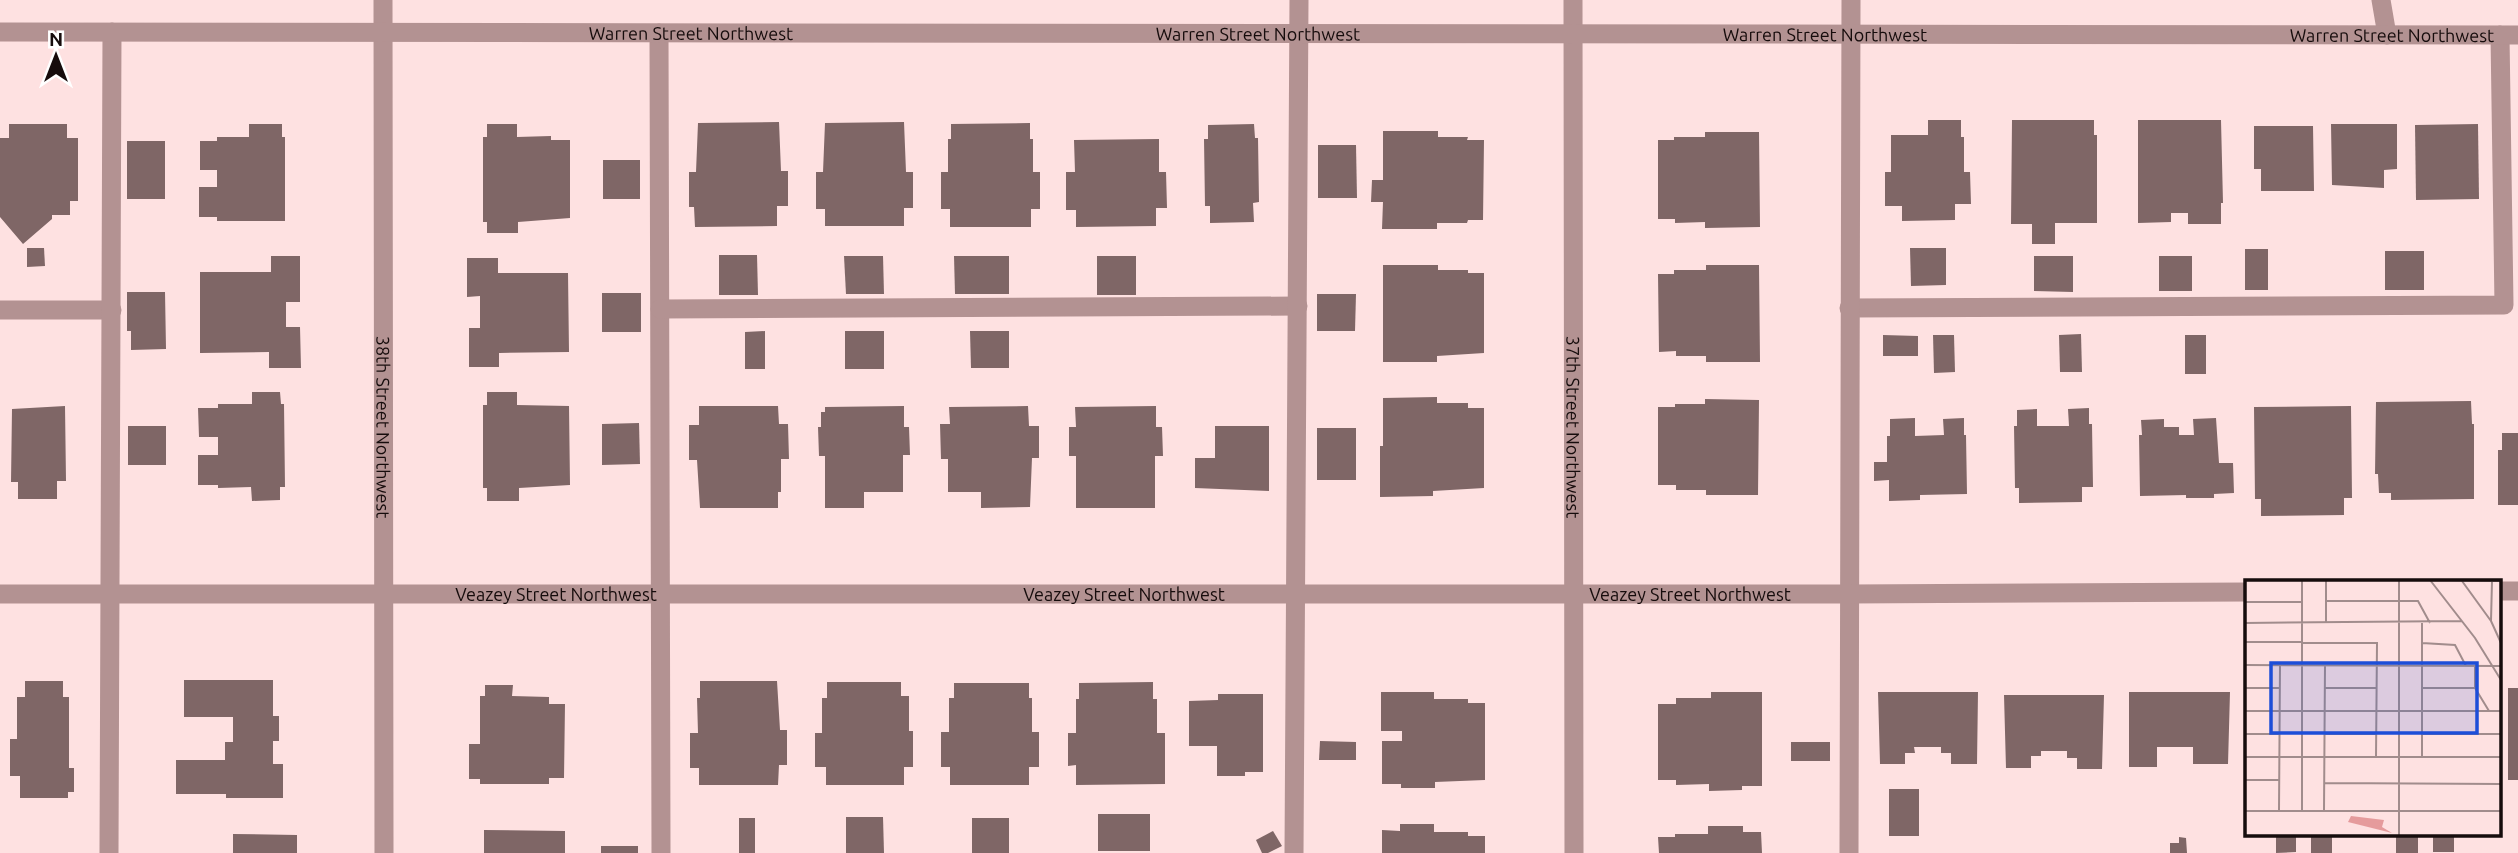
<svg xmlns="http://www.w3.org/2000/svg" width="2518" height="853" font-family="Ubuntu,sans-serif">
  <rect width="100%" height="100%" fill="#fee1e1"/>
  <g fill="#7f6666">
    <path d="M1928,120H1961V137H1964V172H1970L1971,204H1955V220L1902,221V206H1885V172H1891V135H1928Z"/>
    <path d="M2012,120H2094V135H2097V223H2055V244H2032V224H2011Z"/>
    <path d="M2138,120H2221L2223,203H2221V224H2188V213H2171V222L2138,223Z"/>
    <path d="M779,122L781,171H788V206H777V226L695,227L694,207H689V172H696L698,123Z"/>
    <path d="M904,122L906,172H913V208H904V226H825V209H816V172H823L825,123Z"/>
    <path d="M1030,123V139H1033V172H1040V209H1031V227H950V209H941V172H948V139H951V124Z"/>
    <path d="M9,124H67V138H78V201H70V215H52V219L23,244L0,217V138H9Z"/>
    <path d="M249,124H282V137H285V221H217V217H199V187H217V170H200V141H217V137H249Z"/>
    <path d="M487,124H517V137L551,136V140H570V218L518,222V233H487V222H483V137H487Z"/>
    <path d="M1254,124L1255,138H1258L1259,202L1253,203L1254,222L1210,223V206H1205L1204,139H1208V125Z"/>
    <path d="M2331,124H2397V169L2384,170V188L2332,185Z"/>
    <path d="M2478,124L2479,199L2416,200L2415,125Z"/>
    <path d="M2254,126H2313L2314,191H2261V169H2254Z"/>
    <path d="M1383,131H1438V137H1468L1467,140H1484L1483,220H1468L1467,223H1437V229H1382L1383,202H1371L1372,180H1383Z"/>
    <path d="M1705,132H1759L1760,227L1705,228V222L1675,223V219H1658V140H1674V137H1705Z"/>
    <path d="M1159,139V172H1166L1167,208H1156V226L1076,227V210H1066V172H1075L1074,140Z"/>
    <rect x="127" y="141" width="38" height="58"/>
    <path d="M1318,145H1356L1357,198H1318Z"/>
    <rect x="603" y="160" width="37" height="39"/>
    <path d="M27,248H44L45,266L27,267Z"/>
    <path d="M1910,248H1946V285L1911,286Z"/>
    <rect x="2245" y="249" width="23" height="41"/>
    <rect x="2385" y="251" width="39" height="39"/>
    <path d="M719,255H757L758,295H719Z"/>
    <path d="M271,256H300V302H286V327H300L301,368H269V352L200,353V272H271Z"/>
    <path d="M844,256H883L884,294H846Z"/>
    <path d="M954,256H1009V294H955Z"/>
    <rect x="1097" y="256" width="39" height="39"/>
    <path d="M2034,256H2073V292L2034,291Z"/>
    <rect x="2159" y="256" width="33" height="35"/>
    <path d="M467,258H498V273H568L569,352L499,353V367H469V328H480V296L467,297Z"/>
    <path d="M1383,265H1438V270H1468V273H1484V353L1437,356V362H1383Z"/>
    <path d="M1706,265H1759L1760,362H1706V356H1676V351L1659,352L1658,274H1674V270H1706Z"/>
    <path d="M127,292H165L166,349L131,350V331H127Z"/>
    <rect x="602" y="293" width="39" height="39"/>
    <path d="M1317,294H1356L1355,331H1317Z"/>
    <path d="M765,331V369H745V332Z"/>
    <rect x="845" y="331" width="39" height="38"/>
    <path d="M970,331H1009V368H971Z"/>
    <path d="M2081,334L2082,372H2060L2059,335Z"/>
    <path d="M1883,335L1918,336V356H1883Z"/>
    <path d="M1933,335H1954L1955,372L1934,373Z"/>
    <rect x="2185" y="335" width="21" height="39"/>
    <path d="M252,392H280L281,404H284L285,487H280V500L252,501L251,487L218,488V485H198V455H218V437H199L198,408H218V404H252Z"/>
    <path d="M487,392H517V405L569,406L570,485L519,488V501H487V488H483V405H487Z"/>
    <path d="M1437,397V403H1468V408H1484V488L1433,491V496L1380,497V446H1383V398Z"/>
    <path d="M1705,399L1759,400L1758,495H1706V490H1676V485H1658V407H1675V404H1705Z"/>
    <path d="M2471,401L2472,424H2474V499L2391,500V493H2379L2378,474H2375L2376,402Z"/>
    <path d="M65,406L66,481H57V499H18V482H11L12,409Z"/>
    <path d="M699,406H778L779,424H788L789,459H781V492H778V508H700L697,460H689V425H699Z"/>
    <path d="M904,406V427H909L910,455H903V492H864V508H825V456H819L818,427H821V412H825V407Z"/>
    <path d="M1028,406L1029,426H1039V458H1032L1030,507L981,508V492H948V459H941L940,424H950L949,407Z"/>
    <path d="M1156,406V427H1162L1163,456H1155V508H1076V456H1069V427H1076L1075,407Z"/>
    <path d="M2351,406L2352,498H2344V515L2261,516V499H2255L2254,407Z"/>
    <path d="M2089,408V424H2092L2093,487H2082V502L2019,503V488H2015L2014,426H2017V410L2037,409V426H2069L2068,409Z"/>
    <path d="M1915,418V436L1944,435L1943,419L1964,418V435H1966L1967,494L1920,495V500L1889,501V480L1874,481V462H1887V436H1890V419Z"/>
    <path d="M2216,418L2219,463H2233L2234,493L2214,494V498H2186V495L2140,496L2139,435H2142L2141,420L2164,419V427H2179V435H2194L2193,419Z"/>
    <path d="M639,423L640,464L602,465V424Z"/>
    <rect x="128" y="426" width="38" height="39"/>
    <path d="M1215,426H1269V491L1195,488V458H1215Z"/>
    <rect x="1317" y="428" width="39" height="52"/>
    <path d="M2502,433H2518V505H2498V450H2502Z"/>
    <path d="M184,680H273V716H279V741H273V764H283V798H226V794H176V760H225V742H233V717H184Z"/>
    <path d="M25,681H63V697H69V768H74V792H68V798H20V776H10V739H17V697H25Z"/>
    <path d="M700,681H777L780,730H787V765H779L778,785H699V768H690V733H698L697,698H700Z"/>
    <path d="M827,682H901V696H909V731H913V767H904V785H826V767H815V733H822V698H827Z"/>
    <path d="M1153,682V699H1157V733H1165V784L1076,785V765L1068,766V733H1076V699H1079V683Z"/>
    <path d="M954,683H1029V698H1032V732H1039V767H1029V785H950V767H941V732H949V698H954Z"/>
    <path d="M485,685H513L512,696L549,697V704H565L564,778H549V784H480V779H469V744H480V696H485Z"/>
    <rect x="2508" y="688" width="10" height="92"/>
    <path d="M1381,692H1434V699H1468V703H1485V780L1435,782V788H1401V784H1382V741H1402V731H1381Z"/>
    <path d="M1711,692H1762V786H1742V790L1709,791V784L1676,785V780H1658V704H1676V698H1711Z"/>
    <path d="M1878,692H1978L1977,764H1951V753H1941V747H1914L1915,753H1905V764H1880Z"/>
    <path d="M2129,692H2230L2228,764H2193V747H2157V767H2129Z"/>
    <path d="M1218,694H1263V772H1245V776H1217V746H1189V701L1218,700Z"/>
    <path d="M2004,695H2104L2102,769H2077V758H2067V751H2041V756H2031V768H2006Z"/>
    <path d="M1320,741L1356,742V760H1319Z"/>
    <rect x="1791" y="742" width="39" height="19"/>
    <rect x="1889" y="789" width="30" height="47"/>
    <rect x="1098" y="814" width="52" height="37"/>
    <path d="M846,817H883L884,853H846Z"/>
    <rect x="739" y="818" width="16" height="35"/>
    <rect x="972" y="818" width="37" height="35"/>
    <path d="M1400,824H1434V832H1468V836H1485V853H1382V830L1400,831Z"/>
    <path d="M1708,826H1743V832H1761L1762,853H1659L1658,837H1675V834H1708Z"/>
    <path d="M484,830L565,831V853H484Z"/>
    <path d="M1273,831L1282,846L1268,853H1262L1256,840Z"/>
    <path d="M233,834L297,835V853H233Z"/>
    <path d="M2276,834H2296V852L2276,853Z"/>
    <rect x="2311" y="834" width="21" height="19"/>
    <rect x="2396" y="834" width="22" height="19"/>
    <rect x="2433" y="834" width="21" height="18"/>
    <path d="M2179,837L2186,838L2187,853H2170V843H2179Z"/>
    <rect x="601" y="846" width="37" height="7"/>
  </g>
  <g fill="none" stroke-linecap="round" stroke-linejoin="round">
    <g stroke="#b39292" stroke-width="19">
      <path d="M2381,0L2387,35"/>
      <path d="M659,33L661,853"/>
      <path d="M1849,308L2504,305L2500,35"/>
      <path d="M660,309L1298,306"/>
      <path d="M0,310H112"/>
      <path d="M109,853L112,32"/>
      <path d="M1294,853L1299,0"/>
      <path d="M1849,853L1851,0"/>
    </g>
    <g stroke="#b39292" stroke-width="19">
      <path id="s1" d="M383,0L384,853"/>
      <path id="s2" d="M1573,0L1574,853"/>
      <path id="s3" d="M0,32L2518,35"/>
      <path d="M2499,591H2518"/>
      <path id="s4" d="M0,594H1849L2247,592"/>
    </g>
  </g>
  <g text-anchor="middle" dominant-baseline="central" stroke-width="6" stroke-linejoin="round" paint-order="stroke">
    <g font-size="18" fill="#160c0c" stroke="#fff">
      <text stroke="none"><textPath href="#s3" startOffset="691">Warren Street Northwest</textPath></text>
      <text stroke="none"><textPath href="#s3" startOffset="1258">Warren Street Northwest</textPath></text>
      <text stroke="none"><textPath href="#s3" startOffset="1825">Warren Street Northwest</textPath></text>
      <text stroke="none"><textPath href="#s3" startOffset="2392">Warren Street Northwest</textPath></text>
      <text stroke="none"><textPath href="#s1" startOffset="427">38th Street Northwest</textPath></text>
      <text stroke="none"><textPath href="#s2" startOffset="427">37th Street Northwest</textPath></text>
      <text stroke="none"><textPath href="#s4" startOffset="556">Veazey Street Northwest</textPath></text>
      <text stroke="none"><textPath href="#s4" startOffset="1124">Veazey Street Northwest</textPath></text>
      <text stroke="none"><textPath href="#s4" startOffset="1690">Veazey Street Northwest</textPath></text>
    </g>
  </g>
  <g transform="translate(2245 580)">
    <rect width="256" height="256" fill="#fee1e1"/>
    <path d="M106,236L139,240L137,247L147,253L103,242Z" fill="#e59b9c"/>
    <path fill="none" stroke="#a18c8c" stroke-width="2" d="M57,0V231M81,0V21H173L185,43M136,0H162M185,0L230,58L256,100M186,0L256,1M217,1L246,41M247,1L246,41L256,63M0,22H57M0,43L217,41M81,43V21M177,43V154H256M0,62H57M57,63H132L131,177M177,63L210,65L221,86M0,85L256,86M0,108H35M80,108H132M177,108H230V86M230,108L244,131M0,131H256M0,154H35M80,154H131M177,154V177M0,177H256M0,200H35M80,203L256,204M0,231H256M34,231L35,85M79,231L80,85M154,255V0"/>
    <path fill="#1d4ed8" fill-opacity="0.15" stroke="#1d4ed8" stroke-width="3.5" d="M26,83H232V153H26Z"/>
    <rect width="256" height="256" fill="none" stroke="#160c0c" stroke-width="3.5"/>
  </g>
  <g transform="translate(56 56)" stroke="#ffffff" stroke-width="5" paint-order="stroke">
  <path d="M0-5L12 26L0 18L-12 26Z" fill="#160c0c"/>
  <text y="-10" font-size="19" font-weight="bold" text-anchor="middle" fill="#160c0c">N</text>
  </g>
</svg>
